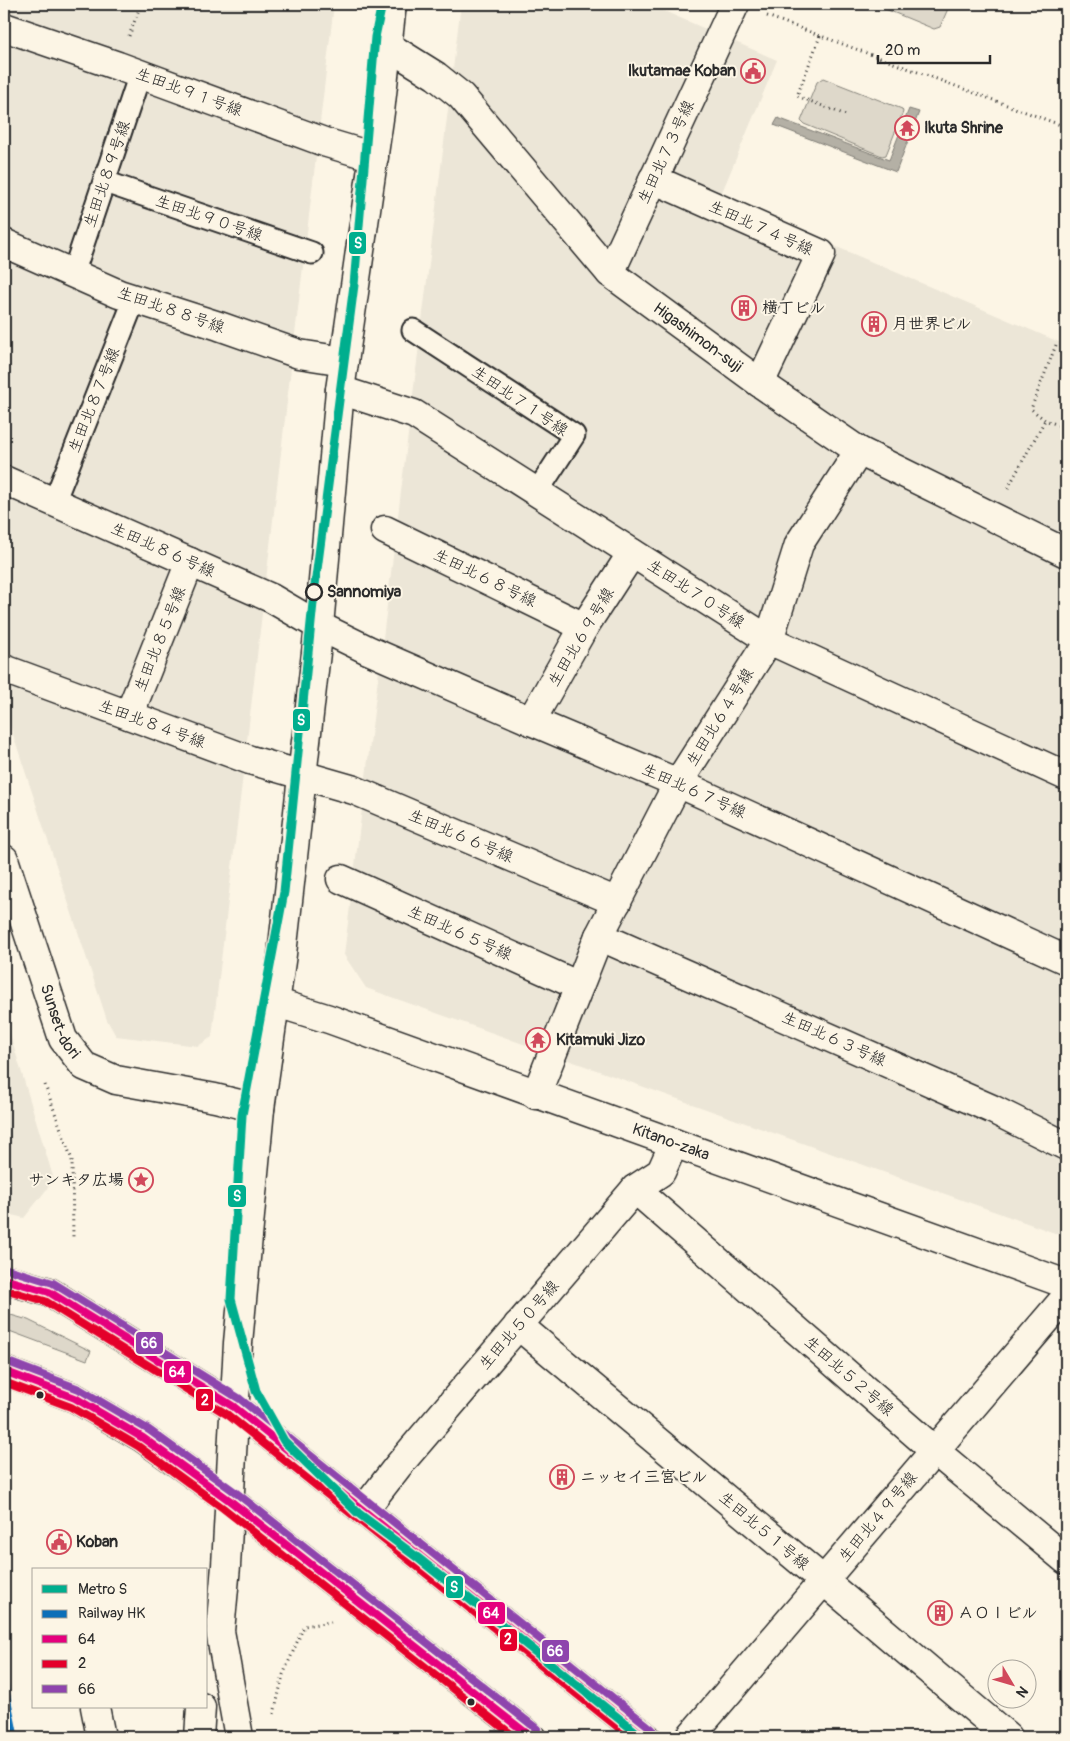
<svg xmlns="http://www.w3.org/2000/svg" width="1070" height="1741" font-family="Pangolin,'Klee One',sans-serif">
  <rect width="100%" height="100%" fill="#fcf5e5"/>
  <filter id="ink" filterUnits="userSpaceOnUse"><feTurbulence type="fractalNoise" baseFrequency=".02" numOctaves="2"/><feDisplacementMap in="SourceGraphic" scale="10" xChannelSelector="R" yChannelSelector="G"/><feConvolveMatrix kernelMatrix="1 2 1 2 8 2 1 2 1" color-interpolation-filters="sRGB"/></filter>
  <g filter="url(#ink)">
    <g fill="#ece6d7">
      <path d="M4,4H334L212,1037L198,1046L116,1036L107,1020L4,707Z"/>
      <path d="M461,4H648L777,60L720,197L1066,345V1237L366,988L344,955Z"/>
      <path d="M4,1014L54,1180L24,1218L4,1213Z"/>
    </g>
    <g fill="#ded8ca" stroke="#84827a">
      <path d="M873,4H950L940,27L934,29Z"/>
      <path d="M823,78L902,109L903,112L886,155L882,156L804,124L801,121L817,82Z"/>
      <path d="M4,1313L28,1320L91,1351L87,1360L4,1329Z"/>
    </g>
    <path fill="#b4b0a5" stroke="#7d7b74" d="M909,109L919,112L896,172L774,125L778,118L889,160Z"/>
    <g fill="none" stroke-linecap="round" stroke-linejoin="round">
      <defs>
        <g id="lane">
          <path d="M105,182L312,253"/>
          <path d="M73,274L140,74"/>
          <path d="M413,330L574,435L537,492"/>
          <path d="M54,502L135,298"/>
        </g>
        <g id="street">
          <path d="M4,27L118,66L327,143L374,157"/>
          <path id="s1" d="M388,46L436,76L461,96L610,273L760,383L859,451L1066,553"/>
          <path d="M653,179L821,254L760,383"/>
          <path d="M4,243L119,294L219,326L299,354L344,361"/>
          <path d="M610,273L735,4"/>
          <path d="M340,390L414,414L769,640L1066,776"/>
          <path d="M4,480L271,598L319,626L368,650L531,721L678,783L1066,960"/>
          <path d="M385,530L584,627"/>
          <path d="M4,669L250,760L354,790L617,902"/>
          <path d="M129,715L190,562"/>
          <path d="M531,721L584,627L632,553"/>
          <path id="s2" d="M4,859L63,1039L84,1066L116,1080L215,1098L260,1109"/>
          <path d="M341,879L579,986"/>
          <path d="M599,936L992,1109L1066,1146"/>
          <path id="s3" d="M274,1002L329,1019L1066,1284"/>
          <path d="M536,1095L599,936L678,783L769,640L799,544L859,451"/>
          <path d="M635,1189L935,1451L1066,1560"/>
          <path d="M518,1325L824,1581L1008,1737"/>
          <path d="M364,1510L398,1466L635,1189L661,1172L674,1143"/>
          <path d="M95,1707L101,1737"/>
          <path d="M199,1737L201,1707"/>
          <path d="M690,1737L1066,1297"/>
        </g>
        <path id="secondary" d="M239,1737L220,1631L226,1566L238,1343L260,1109L282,954L319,626L340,390L380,112L392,4"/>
        <g id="primary">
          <path d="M4,1279L49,1292L234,1407L646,1737"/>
          <path d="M4,1371L75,1398L143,1438L229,1500L531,1737"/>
        </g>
      </defs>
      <use href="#lane" stroke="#2b2b2b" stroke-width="25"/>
      <use href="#street" stroke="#2b2b2b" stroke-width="31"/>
      <use href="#secondary" stroke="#2b2b2b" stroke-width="31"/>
      <use href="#primary" stroke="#2b2b2b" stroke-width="31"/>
      <g stroke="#2b2b2b" stroke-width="3" stroke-dasharray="1 4" stroke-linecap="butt">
        <path d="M767,16L1066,127"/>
        <path d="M129,36L141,4"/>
        <path d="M820,36L797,96L846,115"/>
        <path d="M1056,345L1031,409L1045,420L1066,428"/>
        <path d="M1008,488L1045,420"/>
        <path d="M45,1085L72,1160L73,1237"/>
        <path d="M274,1714L283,1675L304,1626L331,1622"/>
      </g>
      <use href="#lane" stroke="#fcf5e5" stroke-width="21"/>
      <use href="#street" stroke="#fcf5e5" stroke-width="28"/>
      <use href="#secondary" stroke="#fcf5e5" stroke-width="28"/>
      <use href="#primary" stroke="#fcf5e5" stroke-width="28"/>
      <defs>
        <g id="bus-1">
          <path d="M4,1279L49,1292L234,1407L646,1737"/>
          <path d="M4,1371L75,1398L143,1438L229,1500L531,1737"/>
        </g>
        <g id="bus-2">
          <path d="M4,1289L45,1301L228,1415L630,1737"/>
          <path d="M4,1382L71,1407L138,1446L223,1508L515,1737"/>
        </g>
        <g id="bus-3">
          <path d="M7,1269L53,1283L240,1399L652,1729"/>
          <path d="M8,1362L79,1389L149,1430L235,1492L537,1729"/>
        </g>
      </defs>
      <use href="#bus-1" stroke="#fcf5e5" stroke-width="11"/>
      <use href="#bus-2" stroke="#fcf5e5" stroke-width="11"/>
      <use href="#bus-3" stroke="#fcf5e5" stroke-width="11"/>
      <use href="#bus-1" stroke="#e5007d" stroke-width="8"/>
      <use href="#bus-2" stroke="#e4002b" stroke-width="8"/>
      <use href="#bus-3" stroke="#8e44ad" stroke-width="8"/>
      <defs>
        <path id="rail-1" d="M4,1687L14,1737"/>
      </defs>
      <use href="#rail-1" stroke="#fcf5e5" stroke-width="12"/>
      <use href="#rail-1" stroke="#0d6fb8" stroke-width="9"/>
      <defs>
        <path id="metro-1" d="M382,4L375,37L354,285L314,593L284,892L242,1115L231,1299L256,1391L284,1441L358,1513L418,1558L642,1737"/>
      </defs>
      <use href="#metro-1" stroke="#fcf5e5" stroke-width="12"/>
      <use href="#metro-1" stroke="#00ae8e" stroke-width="9"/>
    </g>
  </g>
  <defs>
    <symbol id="civic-ring" viewBox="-11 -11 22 22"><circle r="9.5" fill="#fcf5e5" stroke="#d1495b" stroke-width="1.5"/><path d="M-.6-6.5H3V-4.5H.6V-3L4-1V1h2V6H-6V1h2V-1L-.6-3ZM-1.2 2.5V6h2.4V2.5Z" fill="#d1495b"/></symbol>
    <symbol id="temple-ring" viewBox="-11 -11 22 22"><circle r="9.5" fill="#fcf5e5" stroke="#d1495b" stroke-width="1.5"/><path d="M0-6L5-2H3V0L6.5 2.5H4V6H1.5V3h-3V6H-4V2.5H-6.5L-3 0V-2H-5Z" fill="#d1495b"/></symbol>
    <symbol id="building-ring" viewBox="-11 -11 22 22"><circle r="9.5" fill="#fcf5e5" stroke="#d1495b" stroke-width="1.5"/><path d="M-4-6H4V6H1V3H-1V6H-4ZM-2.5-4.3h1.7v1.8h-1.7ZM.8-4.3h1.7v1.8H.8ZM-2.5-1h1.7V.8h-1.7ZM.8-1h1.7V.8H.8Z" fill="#d1495b"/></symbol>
    <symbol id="sight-ring" viewBox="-11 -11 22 22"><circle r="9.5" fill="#fcf5e5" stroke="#d1495b" stroke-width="1.5"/><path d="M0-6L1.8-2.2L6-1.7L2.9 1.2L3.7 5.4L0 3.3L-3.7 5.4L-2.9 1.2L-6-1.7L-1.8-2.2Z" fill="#d1495b"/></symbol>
  </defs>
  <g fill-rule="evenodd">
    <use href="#civic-ring" x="739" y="57" width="28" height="28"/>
    <use href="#temple-ring" x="893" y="114" width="28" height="28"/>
    <use href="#building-ring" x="730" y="294" width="28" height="28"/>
    <use href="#building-ring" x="860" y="310" width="28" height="28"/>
    <use href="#temple-ring" x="524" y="1026" width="28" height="28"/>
    <use href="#sight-ring" x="127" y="1166" width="28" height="28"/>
    <use href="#building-ring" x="548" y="1463" width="28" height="28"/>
    <use href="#civic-ring" x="45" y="1528" width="28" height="28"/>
    <use href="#building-ring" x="926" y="1599" width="28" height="28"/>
  </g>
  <circle fill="#fcf5e5" stroke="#2b2b2b" stroke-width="2.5" cx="314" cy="592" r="8"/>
  <g fill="#2b2b2b" stroke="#fcf5e5" stroke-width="2">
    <circle cx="40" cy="1395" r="4.5"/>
    <circle cx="471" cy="1702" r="4.5"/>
  </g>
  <g text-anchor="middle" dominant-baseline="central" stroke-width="4" stroke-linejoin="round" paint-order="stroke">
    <g font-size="16" font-weight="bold" fill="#2b2b2b" stroke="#fcf5e5" text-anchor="start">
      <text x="736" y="71" text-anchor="end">Ikutamae Koban</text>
      <text x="924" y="128">Ikuta Shrine</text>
      <text x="762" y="308">横丁ビル</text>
      <text x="892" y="324">月世界ビル</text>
      <text x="556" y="1040">Kitamuki Jizo</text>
      <text x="124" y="1180" text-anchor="end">サンキタ広場</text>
      <text x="580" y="1477">ニッセイ三宮ビル</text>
      <text x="76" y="1542">Koban</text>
      <text x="958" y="1613">ＡＯＩビル</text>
    </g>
    <g font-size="16" fill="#2b2b2b" stroke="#fcf5e5">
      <text transform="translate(189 92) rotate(20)">生田北９１号線</text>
      <text transform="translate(666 152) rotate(-65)">生田北７３号線</text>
      <text transform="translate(107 174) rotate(-71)">生田北８９号線</text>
      <text transform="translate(209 218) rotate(19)">生田北９０号線</text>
      <text transform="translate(761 228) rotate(24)">生田北７４号線</text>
      <text transform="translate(171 310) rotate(19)">生田北８８号線</text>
      <text stroke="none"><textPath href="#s1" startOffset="429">Higashimon-suji</textPath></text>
      <text transform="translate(94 400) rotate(-68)">生田北８７号線</text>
      <text transform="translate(520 401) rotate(34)">生田北７１号線</text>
      <text transform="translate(163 550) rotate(24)">生田北８６号線</text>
      <text transform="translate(485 578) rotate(26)">生田北６８号線</text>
      <text transform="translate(696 594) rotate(33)">生田北７０号線</text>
      <text transform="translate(581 637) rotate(-59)">生田北６９号線</text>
      <text transform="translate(160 639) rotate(-68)">生田北８５号線</text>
      <text transform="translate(720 717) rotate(-58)">生田北６４号線</text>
      <text transform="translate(152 724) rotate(20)">生田北８４号線</text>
      <text transform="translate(694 791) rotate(24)">生田北６７号線</text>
      <text transform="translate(461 836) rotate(23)">生田北６６号線</text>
      <text transform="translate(460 933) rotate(24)">生田北６５号線</text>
      <text stroke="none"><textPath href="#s2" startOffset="172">Sunset-dori</textPath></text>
      <text transform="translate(834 1039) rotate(24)">生田北６３号線</text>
      <text stroke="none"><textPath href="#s3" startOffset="421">Kitano-zaka</textPath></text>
      <text transform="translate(519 1325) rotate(-49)">生田北５０号線</text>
      <text transform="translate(849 1376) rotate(41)">生田北５２号線</text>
      <text transform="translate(878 1517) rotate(-50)">生田北４９号線</text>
      <text transform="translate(764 1531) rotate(40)">生田北５１号線</text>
    </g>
    <g font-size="16" font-weight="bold" fill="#2b2b2b" stroke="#fcf5e5" text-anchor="start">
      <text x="327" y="592">Sannomiya</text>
    </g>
  </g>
  <g stroke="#fcf5e5" stroke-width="2">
    <rect x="348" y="231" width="19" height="24" rx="5" fill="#00ae8e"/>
    <rect x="292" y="708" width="19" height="24" rx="5" fill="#00ae8e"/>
    <rect x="227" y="1184" width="20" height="24" rx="5" fill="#00ae8e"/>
    <rect x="135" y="1331" width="29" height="24" rx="5" fill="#8e44ad"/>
    <rect x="163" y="1360" width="29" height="24" rx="5" fill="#e5007d"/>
    <rect x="195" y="1388" width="19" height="24" rx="5" fill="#e4002b"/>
    <rect x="445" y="1575" width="19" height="24" rx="5" fill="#00ae8e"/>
    <rect x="477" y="1601" width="29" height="24" rx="5" fill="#e5007d"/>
    <rect x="499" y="1628" width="19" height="24" rx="5" fill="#e4002b"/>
    <rect x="541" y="1639" width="29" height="24" rx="5" fill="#8e44ad"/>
  </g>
  <g font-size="14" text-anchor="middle" font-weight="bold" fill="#fff">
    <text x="358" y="248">S</text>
    <text x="301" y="725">S</text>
    <text x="237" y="1201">S</text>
    <text x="149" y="1348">66</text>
    <text x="177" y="1377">64</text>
    <text x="205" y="1405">2</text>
    <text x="454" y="1592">S</text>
    <text x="491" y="1618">64</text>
    <text x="508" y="1644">2</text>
    <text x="555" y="1656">66</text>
  </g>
  <rect width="1070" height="1741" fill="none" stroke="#fcf5e5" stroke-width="20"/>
  <rect x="10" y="10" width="1050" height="1721" fill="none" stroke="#2b2b2b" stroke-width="2" filter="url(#ink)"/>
  <rect x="32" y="1568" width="175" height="140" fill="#fcf5e5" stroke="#a8a49b"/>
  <rect x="42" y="1585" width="25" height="8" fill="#00ae8e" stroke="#a8a49b"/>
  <text x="78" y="1594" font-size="15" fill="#2b2b2b">Metro S</text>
  <rect x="42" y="1610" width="25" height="8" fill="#0d6fb8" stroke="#a8a49b"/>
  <text x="78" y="1618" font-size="15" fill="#2b2b2b">Railway HK</text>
  <rect x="42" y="1635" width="25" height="8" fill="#e5007d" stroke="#a8a49b"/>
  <text x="78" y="1644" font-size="15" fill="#2b2b2b">64</text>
  <rect x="42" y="1660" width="25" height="8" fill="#e4002b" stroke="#a8a49b"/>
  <text x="78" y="1668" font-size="15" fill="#2b2b2b">2</text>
  <rect x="42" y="1685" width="25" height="8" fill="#8e44ad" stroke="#a8a49b"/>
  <text x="78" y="1694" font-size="15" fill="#2b2b2b">66</text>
  <g transform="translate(1012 1684) rotate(128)"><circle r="24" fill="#fcf5e5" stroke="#a8a49b"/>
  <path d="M0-4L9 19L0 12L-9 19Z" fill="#d1495b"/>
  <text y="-8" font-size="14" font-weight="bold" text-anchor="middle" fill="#2b2b2b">N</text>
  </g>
  <path d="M878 55v8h112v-8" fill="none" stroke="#2b2b2b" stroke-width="2.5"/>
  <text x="885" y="55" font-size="15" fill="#2b2b2b" stroke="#fcf5e5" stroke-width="4" paint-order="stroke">20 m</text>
</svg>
